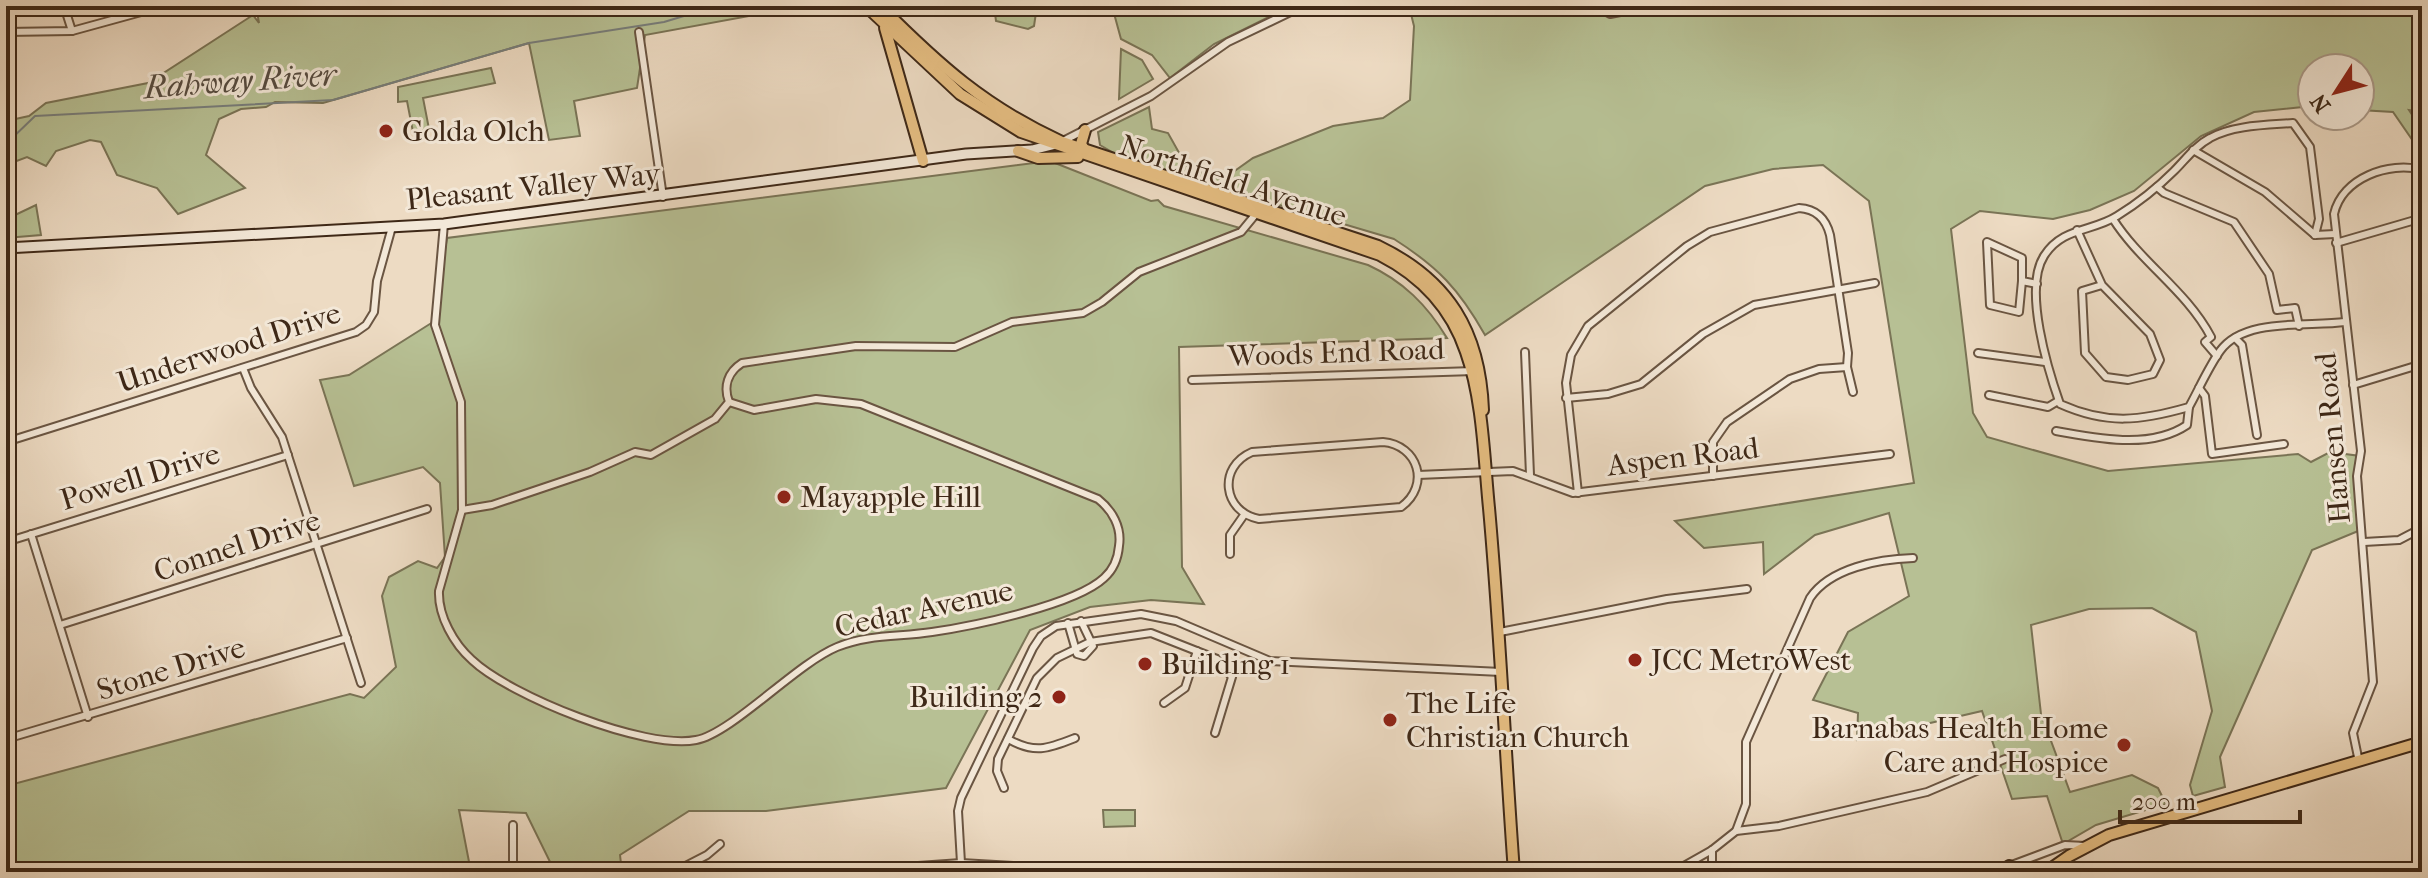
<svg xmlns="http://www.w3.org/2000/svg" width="2428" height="878" font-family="'IM FELL French Canon',serif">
  <rect width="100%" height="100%" fill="#eddbc3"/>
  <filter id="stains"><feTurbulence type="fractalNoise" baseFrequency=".0025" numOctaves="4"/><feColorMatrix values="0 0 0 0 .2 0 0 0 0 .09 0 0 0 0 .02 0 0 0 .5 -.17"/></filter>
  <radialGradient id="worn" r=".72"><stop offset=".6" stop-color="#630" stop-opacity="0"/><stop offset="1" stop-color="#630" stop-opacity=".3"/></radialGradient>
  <g fill="#b7c094" stroke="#7a7456" stroke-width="2">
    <path d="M256,6H804L645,35L637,88L574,101L580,136L549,140L529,43L323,103L275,102L266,107L241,109L219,119L206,155L245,188L178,214L157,188L117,175L101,142L90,140L56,151L46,166L27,157L6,165V121L29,116L46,103L148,83L253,15L259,23Z"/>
    <path d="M994,6H1037L1034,26L1028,29L996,21Z"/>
    <path d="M1112,6H1291L1214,44L1170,78L1152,55L1121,39Z"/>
    <path d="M1409,6H2422V112L2409,110L2422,130V154L2393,112L2360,110V68H2312V106L2254,112L2201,136L2134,191L2090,210L2053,219L1980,211L1951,229L1973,413L1987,437L2108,471L2298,454L2311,462L2330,452L2360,456L2363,529L2312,550L2220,757L2225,787L2193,796L2190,785L2212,711L2196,632L2152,608L2089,609L2031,625L2041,714L2070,792L2132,775L2158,788L2166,804L2096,825L2063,844L2047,796L2012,799L1982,711L1857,740L1858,713L1813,700L1848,632L1909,596L1889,513L1815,535L1764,574L1763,542L1704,548L1675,521L1914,483L1869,201L1823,165L1773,169L1705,186L1485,335C1459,289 1438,267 1394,239L1124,159L1100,145L1098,132L1149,107L1152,129L1168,133L1187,167L1222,180L1253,158L1333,126L1383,118L1410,100L1414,26Z"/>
    <path d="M1121,49L1142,60L1153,79L1119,99Z"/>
    <path d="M491,68L495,83L423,98L429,129L413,132L407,101L398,102V87Z"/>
    <path d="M1050,161L1151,201L1158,200L1164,206L1368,265C1403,281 1427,305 1447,338L1179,347L1182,567L1204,604L1151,600L1090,607L1030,630L946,788L766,811H689L620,855L622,872H555L526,813L459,810L471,872H6V786L350,694L364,698L396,667L382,596L389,577L418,561L437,568L445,557L440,483L423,467L354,486L320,380L349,375L433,322L447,238Z"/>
    <path d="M6,187L13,216L36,205L41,235L6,238Z"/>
    <path d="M1103,810H1135V826L1104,827Z"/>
  </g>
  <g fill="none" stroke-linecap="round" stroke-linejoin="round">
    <path stroke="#787e7c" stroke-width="2" d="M6,144L35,116L333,100L529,43L664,22L717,6"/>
    <defs>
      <g id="street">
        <path d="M64,6L72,31"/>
        <path d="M1596,6L1610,14L1651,6"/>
        <path d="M6,32L72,31L163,6"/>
        <path d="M639,32L663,197"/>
        <path d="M1063,141L1151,96L1228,42L1303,6"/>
        <path d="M2193,150L2265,192L2315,235"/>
        <path d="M2157,187L2164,193L2234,222L2269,274L2277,310L2295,308L2299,326"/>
        <path d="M2113,219C2141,263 2186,290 2211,337L2205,342L2217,356"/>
        <path d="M444,224L435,325L461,402L462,510L439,591C438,616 454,644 472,660C510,696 645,750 696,740C731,734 796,664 837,647C868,634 900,637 932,632C973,626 1075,605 1104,578C1113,570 1118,558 1119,546C1122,527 1112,510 1098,499L861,404L816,399L754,410L729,402"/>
        <path d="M2077,230L2102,285L2150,334L2160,360L2153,374L2128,380L2106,377L2085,353L2082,291L2102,285"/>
        <path d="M2335,234L2315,235L2319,219L2310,147L2293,123C2267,125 2233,125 2210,138C2195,146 2186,159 2174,171C2157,188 2138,203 2117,216C2092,232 2062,227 2044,256C2023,289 2048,370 2060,404C2107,425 2140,421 2189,407C2199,389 2208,368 2220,351C2244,317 2308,327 2345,322"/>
        <path d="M2336,243L2422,218"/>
        <path d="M2022,281L2019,312L1990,305L1987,242L2022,258V281L2037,284"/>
        <path d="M2235,338L2242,345L2257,435"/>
        <path d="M1525,352L1530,475"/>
        <path d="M1978,353L2045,362"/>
        <path d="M243,368L251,388L282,437L361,683"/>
        <path d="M1192,380L1474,371"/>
        <path d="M2353,385L2422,364"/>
        <path d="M2199,388L2205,396L2212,454L2284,444"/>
        <path d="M1989,395L2048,407L2058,401"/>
        <path d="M1566,398L1608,394L1641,384L1703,334L1754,305L1875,283"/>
        <path d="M2056,431C2097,438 2150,450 2187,425L2189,407"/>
        <path d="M6,442L356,332L366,325L374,312L377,281L392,227"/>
        <path d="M1383,442C1418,445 1431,485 1401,507L1259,519C1223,512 1217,467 1252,452Z"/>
        <path d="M1418,475L1513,471L1573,493L1890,454"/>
        <path d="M1713,476V442L1727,422L1790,379L1819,369L1847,367"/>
        <path d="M1578,493L1566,383L1571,355L1588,326L1687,246L1710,232L1799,208C1816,209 1826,219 1830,235L1848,353L1847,367L1853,392"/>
        <path d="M462,510L492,505L590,472L635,452L651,455L715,419L729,402C723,386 728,372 742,363L856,346L955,347L1012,322L1083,313L1102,302L1139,272L1241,232L1255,215"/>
        <path d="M31,534L88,717"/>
        <path d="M6,542L288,455"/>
        <path d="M2364,542L2399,540L2422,528"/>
        <path d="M1230,554V535L1244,515"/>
        <path d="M1068,623L1077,654L1084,656L1093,646L1081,621"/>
        <path d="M60,625L427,509"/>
        <path d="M1500,632L1667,599L1747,589"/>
        <path d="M1164,703L1185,688L1197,651"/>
        <path d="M6,739L347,638"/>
        <path d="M1008,739C1035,754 1047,749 1075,738"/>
        <path d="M2359,762L2353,733L2373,682L2357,476L2361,451L2334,214C2342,178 2389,161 2422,170"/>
        <path d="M6,773V774"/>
        <path d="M1004,788L997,771L998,759L1037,678L1057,658L1090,642L1151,633L1217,659L1232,677L1215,733"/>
        <path d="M1736,831L1746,804V742L1810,598C1830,568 1879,559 1913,558"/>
        <path d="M961,863L958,811L961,798L1033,648L1041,636L1056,626L1141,614L1176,621L1270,661L1501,672"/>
        <path d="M2009,866L2065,845L2085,846"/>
        <path d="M513,872V825"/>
        <path d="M674,872L707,855L720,844"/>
        <path d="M832,872L961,863L1122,872"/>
        <path d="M1358,872L1367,866L1399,867"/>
        <path d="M1673,872L1712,850L1736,831L1779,826L1927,792L2005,759"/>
        <path d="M1712,872V850"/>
        <path d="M1991,872L2025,864L2050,868"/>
      </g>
      <path id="secondary" d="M6,248L444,224L966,154L1032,150L1060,143"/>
      <g id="primary">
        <path d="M866,6L960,94L1021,132L1380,255C1421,276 1451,307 1466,352C1483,400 1484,458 1489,508C1500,629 1505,751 1514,872"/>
        <path d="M880,6C939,65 985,107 1062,142L1378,246C1449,280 1480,332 1483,410"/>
        <path d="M885,28L923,161"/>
        <path d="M1084,149L1081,144L1085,130"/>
        <path d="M1018,151L1038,158L1078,157"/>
        <path d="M2009,866L2019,872"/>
        <path d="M2046,872L2069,856L2109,835L2422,742"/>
      </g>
    </defs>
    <use href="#street" stroke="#6a5542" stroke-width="10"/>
    <use href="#secondary" stroke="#3e2817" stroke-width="13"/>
    <use href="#primary" stroke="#3e2817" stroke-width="14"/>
    <use href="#street" stroke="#f3e8d8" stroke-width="6"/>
    <use href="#secondary" stroke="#f3e8d8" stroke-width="9"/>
    <use href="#primary" stroke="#e6be82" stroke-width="10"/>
  </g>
  <g fill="#8f2418" stroke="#f3e8d8" stroke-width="3">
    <circle cx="386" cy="131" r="8"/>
    <circle cx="784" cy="497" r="8"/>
    <circle cx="1635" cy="660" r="8"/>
    <circle cx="1145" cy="664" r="8"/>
    <circle cx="1059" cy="697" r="8"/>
    <circle cx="1390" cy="720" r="8"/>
    <circle cx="2124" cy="745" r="8"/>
  </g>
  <g text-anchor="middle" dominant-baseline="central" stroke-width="6" stroke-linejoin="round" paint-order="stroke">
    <g font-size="30" fill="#3e2817" stroke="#f3e8d8" text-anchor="start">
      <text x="402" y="131">Golda Olch</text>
      <text x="800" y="497">Mayapple Hill</text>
      <text x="1651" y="660">JCC MetroWest</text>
      <text x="1161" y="664">Building 1</text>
      <text x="1043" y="697" text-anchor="end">Building 2</text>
      <text x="1406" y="703">The Life<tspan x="1406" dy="34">Christian Church</tspan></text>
      <text x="2108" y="728" text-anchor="end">Barnabas Health Home<tspan x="2108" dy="34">Care and Hospice</tspan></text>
    </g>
    <g font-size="30" fill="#3e2817" stroke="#f3e8d8">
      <text transform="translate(1233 181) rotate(18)">Northfield Avenue</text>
      <text transform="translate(533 187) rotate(-6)">Pleasant Valley Way</text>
      <text transform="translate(229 348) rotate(-18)">Underwood Drive</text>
      <text transform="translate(1336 353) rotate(-2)">Woods End Road</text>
      <text transform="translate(2333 438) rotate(-95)">Hansen Road</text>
      <text transform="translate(1683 457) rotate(-7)">Aspen Road</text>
      <text transform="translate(140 477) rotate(-17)">Powell Drive</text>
      <text transform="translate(237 546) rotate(-18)">Connel Drive</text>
      <text transform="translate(924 609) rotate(-12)">Cedar Avenue</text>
      <text transform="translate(171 669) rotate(-17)">Stone Drive</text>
    </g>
    <g font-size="32" font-style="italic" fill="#564c41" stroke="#f3e8d8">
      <text transform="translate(240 81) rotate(-4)">Rahway River</text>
    </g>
  </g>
  <rect width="2428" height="878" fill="none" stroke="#eddbc3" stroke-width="32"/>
  <rect x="8" y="8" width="2412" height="862" fill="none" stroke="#3e2817" stroke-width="4"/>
  <rect x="16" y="16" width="2396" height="846" fill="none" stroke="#3e2817" stroke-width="2"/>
  <g transform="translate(2336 92) rotate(234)"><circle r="38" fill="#f3e8d8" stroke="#ab9b8b" stroke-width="2"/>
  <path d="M0-6L14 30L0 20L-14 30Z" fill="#8f2418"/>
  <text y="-12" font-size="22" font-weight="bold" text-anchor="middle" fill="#3e2817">N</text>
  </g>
  <path d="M2120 810v12h180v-12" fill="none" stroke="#3e2817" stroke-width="4"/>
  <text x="2132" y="810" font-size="24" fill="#3e2817" stroke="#f3e8d8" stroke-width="6" paint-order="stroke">200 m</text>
  <rect width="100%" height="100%" filter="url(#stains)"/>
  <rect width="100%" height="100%" fill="url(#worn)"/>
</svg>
